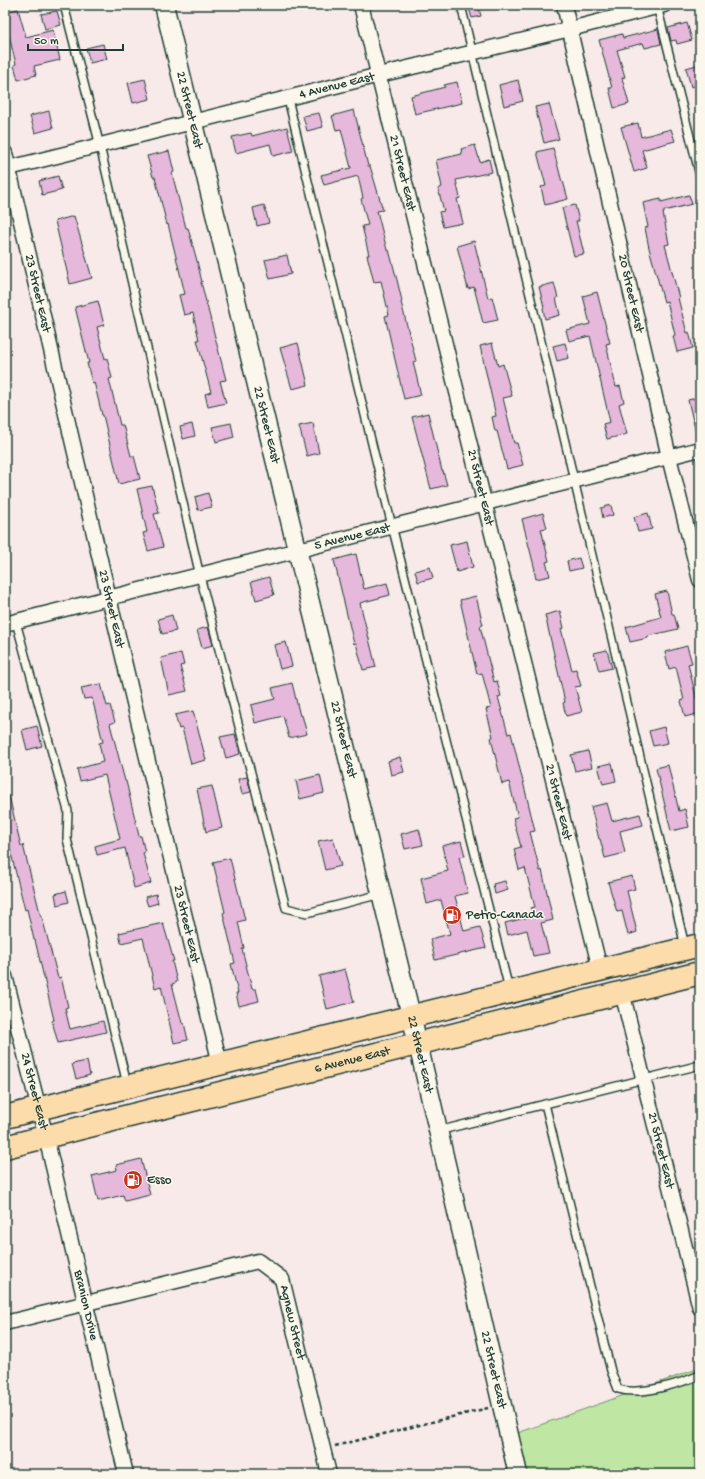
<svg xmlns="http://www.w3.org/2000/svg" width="705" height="1479" font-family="'Gochi Hand',sans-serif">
  <rect width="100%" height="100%" fill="#f7eae9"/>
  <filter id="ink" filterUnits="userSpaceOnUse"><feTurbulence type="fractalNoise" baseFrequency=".025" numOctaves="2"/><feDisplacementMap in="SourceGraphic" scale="8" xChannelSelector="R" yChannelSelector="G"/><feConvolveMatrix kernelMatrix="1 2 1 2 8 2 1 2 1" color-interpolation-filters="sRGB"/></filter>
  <g filter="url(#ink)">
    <path fill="#bfe6a2" stroke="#6f926b" d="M700,1368V1474H521L512,1435Z"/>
    <g fill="#e6b8db" stroke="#1f3d34">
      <path d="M468,5H478L481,16L472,18Z"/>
      <path d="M18,9L26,37L53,30L60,60L34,66L36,75L18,80L14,65L16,64L5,20V12Z"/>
      <path d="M57,11L61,25L45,29L41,14Z"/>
      <path d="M687,23L692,40L677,44L676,40L671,41L668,28Z"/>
      <path d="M658,29L661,44L645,48L643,43L617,50L625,77L622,78L629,104L614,108L609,88H612L599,40L622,34L623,38Z"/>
      <path d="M103,44L107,59L90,63L86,48Z"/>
      <path d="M700,64V84L691,87L686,68Z"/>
      <path d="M145,79L150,99L133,103L128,83Z"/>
      <path d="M518,80L523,101L504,106L499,85Z"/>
      <path d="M457,82L462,103L415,114L411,96L445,87L444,85Z"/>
      <path d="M549,104L559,139L544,143L535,107Z"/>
      <path d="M354,110L368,166H370L383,210L377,211L387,250H389L397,280L402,301L401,302L416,361L413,362L421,395L404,399L385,316L389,315L381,281L374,282L367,255H369L362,226L368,225L361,199L363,198L358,176L324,185L321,175L351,168L341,129L336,130L332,116Z"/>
      <path d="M49,111L53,128L35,133L30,116Z"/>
      <path d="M319,113L323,127L307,131L303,116Z"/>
      <path d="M638,123L641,137L671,129L675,141L642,150L647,168L634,172L621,127Z"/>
      <path d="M287,127L293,151L273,156L270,144L236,153L232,137L251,133L252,136Z"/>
      <path d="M475,145L480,162L489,159L492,172L456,180L460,198L457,199L463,223L443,227L439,212L444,211L438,189L442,187L436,160L462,154L461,149Z"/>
      <path d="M553,148L562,182L563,181L568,199L545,205L541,187L546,186L537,152Z"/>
      <path d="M169,151L174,172L172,173L186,228H188L197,261L202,282H201L226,380L220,381L226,403L208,407L205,394L211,392L197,340H199L193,313L184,315L179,295L185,294L168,224L167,225L155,177H153L147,156Z"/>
      <path d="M58,176L62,190L42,195L39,181Z"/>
      <path d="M689,195L692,204L664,211V213H663L669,244L665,245L679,298H678L687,333L689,332L693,348L677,352L673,336L675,335L667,301L664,302L649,248L645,228L648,227L643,203L661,199V202Z"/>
      <path d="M264,205L269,223L257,226L253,208Z"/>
      <path d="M575,205L579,221H576L584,254L574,256L562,208Z"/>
      <path d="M74,216L92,278L70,284L55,221Z"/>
      <path d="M474,241L488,298L492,297L498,320L483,323L474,287L468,289L457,246Z"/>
      <path d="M287,255L291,274L270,279L265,260Z"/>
      <path d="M554,283L558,298H556L560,315L545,319L543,308L544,307L539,287Z"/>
      <path d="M597,292L610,343L606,344L616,387L620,386L624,402L619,404L627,434L607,439L603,424L610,422L590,336L569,341L566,330L590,324L583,296Z"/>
      <path d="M98,301L104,325L97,327L105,359L107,358L112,378L109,379L120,425H123L131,456H134L140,479L119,484L103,415H102L94,382L92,383L87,363H89L75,307Z"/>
      <path d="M298,343L308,385L292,389L280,348Z"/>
      <path d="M492,343L498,366L503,364L512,396L503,398L514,443H517L523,465L507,469L497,431H495L492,417L496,416L480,346Z"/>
      <path d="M565,343L569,358L557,361L553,346Z"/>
      <path d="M700,397V433H696L688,400Z"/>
      <path d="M428,413L442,471H443L447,485L431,489L412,417Z"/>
      <path d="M231,423L234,437L216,442L212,427Z"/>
      <path d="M313,423L319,453L307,456L299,426Z"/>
      <path d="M192,424L195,436L183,439L180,427Z"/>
      <path d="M152,486L159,513L154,514L163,547L148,551L143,533L147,532L137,489Z"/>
      <path d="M208,493L212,507L198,510L195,497Z"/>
      <path d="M611,505L613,515L603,518L601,508Z"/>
      <path d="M543,513L547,528L541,529L549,561L546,562L550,576L536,579L534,570H535L522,519Z"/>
      <path d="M648,513L652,529L638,532L634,517Z"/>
      <path d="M467,541L473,567L457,572L450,545Z"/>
      <path d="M356,554L364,589L387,583L390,595L360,603L376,667L363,670L356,643L354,644L334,560Z"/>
      <path d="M579,558L582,568L569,571L567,561Z"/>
      <path d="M430,567L433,578L418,582L415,571Z"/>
      <path d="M269,577L274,595L256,600L251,582Z"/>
      <path d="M667,591L672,614H674L678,629L648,636V638L630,642L626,627L661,617L655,594Z"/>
      <path d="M476,596L483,625L480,626L494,682L497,681L501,696L498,697L508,734L511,733L529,806L535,831L530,832L540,871L542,870L553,920L541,923L549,953L533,956L527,930L508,935L505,923L533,916L531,908L535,907L525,868L519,870L514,849L521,847L513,818L518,817L509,782L502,784L491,738L493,737L486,709L491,708L482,673L477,674L460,600Z"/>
      <path d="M560,611L564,628L561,629L572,670L576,669L581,686L575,687L582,712L566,716L563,703L565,702L545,615Z"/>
      <path d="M172,615L176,631L162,634L158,619Z"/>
      <path d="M208,627L213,645L202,648L197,630Z"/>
      <path d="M286,642L292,666L280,669L274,645Z"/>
      <path d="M687,646L692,663L688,664L700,713L685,717L681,701L684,700L676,667L669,669L665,652Z"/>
      <path d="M607,650L612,668L599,671L594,653Z"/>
      <path d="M181,653L184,665L180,666L187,691L169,695L161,658Z"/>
      <path d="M292,683L300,716L302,715L307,734L289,738L283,716L255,723L251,705L275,699L272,688Z"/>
      <path d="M101,684L107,706L110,705L115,722L110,724L125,781H126L139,836H141L145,852L143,853L151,883L134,888L125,848L97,855L95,846L120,839L105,775L80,781L77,769L103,762L99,743L103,742L92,698L84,699L81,688Z"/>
      <path d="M193,711L206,760L191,764L182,728L179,729L175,715Z"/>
      <path d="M37,726L42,746L27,750L22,730Z"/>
      <path d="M664,727L668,743L653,746L649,731Z"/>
      <path d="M235,734L240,754L226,758L220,737Z"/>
      <path d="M588,751L592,767L575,771L571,755Z"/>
      <path d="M400,757L404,772L391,775L388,761Z"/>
      <path d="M612,763L616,781L603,784L598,766Z"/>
      <path d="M668,765L679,811L685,809L689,827L671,831L656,768Z"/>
      <path d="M320,775L324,793L300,799L296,781Z"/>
      <path d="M247,777L251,792L242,794L238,779Z"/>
      <path d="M212,786L222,828L206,832L197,789Z"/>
      <path d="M9,796L21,846L23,845L41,917H42L58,978L61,977L68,1007L65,1008L70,1029L103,1021L106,1032L58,1043L52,1021L54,1020L35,940H34L27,909L25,910L7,837H5V797Z"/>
      <path d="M607,803L612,821L640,814L643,825L620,831L625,853L605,858L600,839H599L591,807Z"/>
      <path d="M419,829L423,845L405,849L401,834Z"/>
      <path d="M333,838L341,866L325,870L318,841Z"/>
      <path d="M461,841L465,856L459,857L468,893L455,896L464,931L480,927L486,948L435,960L430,939L450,934L441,900L427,904L421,878L448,871L442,846Z"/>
      <path d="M230,858L245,920L238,922L244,948L242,949L252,989H256L259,1001L239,1006L236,993H238L231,964L235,963L223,913L225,912L213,862Z"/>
      <path d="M632,876L635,889L627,891L637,932L628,935L622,911L617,912L608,882Z"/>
      <path d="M505,881L508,890L495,894L493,884Z"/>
      <path d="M66,891L69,902L57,905L55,894Z"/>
      <path d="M156,894L158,903L148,906L145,897Z"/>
      <path d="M163,923L174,961H172L177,982L172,984L182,1023H184L188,1040L174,1043L161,986L155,988L143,938L121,943L119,933Z"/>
      <path d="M345,969L354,1002L327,1009L319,976Z"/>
      <path d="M87,1061L90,1075L76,1079L72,1064Z"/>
      <path d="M141,1159L150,1195L125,1201L123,1195L98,1201L92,1176L117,1170L116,1165Z"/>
    </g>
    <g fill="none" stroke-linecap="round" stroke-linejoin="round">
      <defs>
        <g id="service">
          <path d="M64,5L100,146L200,576L286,908L307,913L381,894"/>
          <path d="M461,5L685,946"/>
          <path d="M657,6L700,176"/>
          <path d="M288,99L392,526L509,989"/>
          <path d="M16,622L68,811L67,839L127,1084"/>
          <path d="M545,1104L611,1371L618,1389C640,1396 679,1384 700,1375"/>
          <path d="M438,1131L700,1065"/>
        </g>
        <g id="minor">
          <path id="s1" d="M361,5L600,969"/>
          <path id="s2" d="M564,5L669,457L700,580"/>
          <path id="s3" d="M5,153L109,598L220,1064"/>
          <path id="s4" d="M9,168L379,75L570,29L664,5"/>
          <path id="s5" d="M5,624L700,449"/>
          <path id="s6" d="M5,976L46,1137L126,1474"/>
          <path id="s7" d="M622,992L700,1308"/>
          <path id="s8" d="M5,1323L258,1261L282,1279L329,1474"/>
        </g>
        <g id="tertiary">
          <path id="s9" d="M164,5L418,1044L518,1474"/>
        </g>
        <g id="primary">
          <path d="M5,1117L700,945"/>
          <path id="s10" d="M5,1147L700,973"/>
        </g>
      </defs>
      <use href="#service" stroke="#1f3d34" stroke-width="10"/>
      <use href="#minor" stroke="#1f3d34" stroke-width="17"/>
      <use href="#tertiary" stroke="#1f3d34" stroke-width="21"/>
      <use href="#primary" stroke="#1f3d34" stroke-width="25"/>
      <path stroke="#1f3d34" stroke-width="2.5" stroke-dasharray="4 3" stroke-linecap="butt" d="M335,1446L488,1408"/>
      <use href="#service" stroke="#fbf7ec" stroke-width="7"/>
      <use href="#minor" stroke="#fbf7ec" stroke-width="14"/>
      <use href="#tertiary" stroke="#fbf7ec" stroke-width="18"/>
      <use href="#primary" stroke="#fddcac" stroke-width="22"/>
    </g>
  </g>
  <defs>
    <symbol id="fuel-disc" viewBox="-11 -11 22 22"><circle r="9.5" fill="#c8321e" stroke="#fbf7ec"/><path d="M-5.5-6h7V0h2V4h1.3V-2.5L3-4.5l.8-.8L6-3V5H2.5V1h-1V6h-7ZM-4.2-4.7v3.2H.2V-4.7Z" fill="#fff"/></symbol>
  </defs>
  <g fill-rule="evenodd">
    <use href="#fuel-disc" x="441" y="904" width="22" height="22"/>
    <use href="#fuel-disc" x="122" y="1169" width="22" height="22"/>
  </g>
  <g text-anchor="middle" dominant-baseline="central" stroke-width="3" stroke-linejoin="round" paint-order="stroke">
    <g font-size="13" fill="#1f3d34" stroke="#fbf7ec">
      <text stroke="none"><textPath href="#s4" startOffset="338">4 Avenue East</textPath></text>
      <text stroke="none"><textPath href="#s9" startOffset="108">22 Street East</textPath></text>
      <text stroke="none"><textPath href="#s1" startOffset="173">21 Street East</textPath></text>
      <text stroke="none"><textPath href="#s3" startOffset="144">23 Street East</textPath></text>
      <text stroke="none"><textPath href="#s2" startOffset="296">20 Street East</textPath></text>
      <text stroke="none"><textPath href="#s9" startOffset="432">22 Street East</textPath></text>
      <text stroke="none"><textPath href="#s1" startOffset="497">21 Street East</textPath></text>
      <text stroke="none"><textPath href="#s5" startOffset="358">5 Avenue East</textPath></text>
      <text stroke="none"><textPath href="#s3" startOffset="468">23 Street East</textPath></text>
      <text stroke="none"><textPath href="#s9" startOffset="756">22 Street East</textPath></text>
      <text stroke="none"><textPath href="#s1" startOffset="821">21 Street East</textPath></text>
      <text stroke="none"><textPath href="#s3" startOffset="792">23 Street East</textPath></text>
      <text stroke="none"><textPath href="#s9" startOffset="1080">22 Street East</textPath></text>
      <text stroke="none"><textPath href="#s10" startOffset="358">6 Avenue East</textPath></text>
      <text stroke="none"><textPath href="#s6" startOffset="119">24 Street East</textPath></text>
      <text stroke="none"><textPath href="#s7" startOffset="163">21 Street East</textPath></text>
      <text stroke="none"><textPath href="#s6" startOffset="339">Branion Drive</textPath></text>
      <text stroke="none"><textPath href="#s8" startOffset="335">Agnew Street</textPath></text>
      <text stroke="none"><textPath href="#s9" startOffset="1404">22 Street East</textPath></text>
    </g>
    <g font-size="13" fill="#1f3d34" stroke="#fbf7ec" text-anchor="start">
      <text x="466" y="915">Petro-Canada</text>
      <text x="147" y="1180">Esso</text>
    </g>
  </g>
  <rect width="705" height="1479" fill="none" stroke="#fbf7ec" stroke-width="20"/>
  <rect x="10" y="10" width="685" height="1459" fill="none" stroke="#1f3d34" stroke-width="1.5" filter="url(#ink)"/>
  <path d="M28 44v6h95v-6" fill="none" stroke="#1f3d34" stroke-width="2"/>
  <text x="34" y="44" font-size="12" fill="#1f3d34" stroke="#fbf7ec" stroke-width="3" paint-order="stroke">50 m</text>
</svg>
